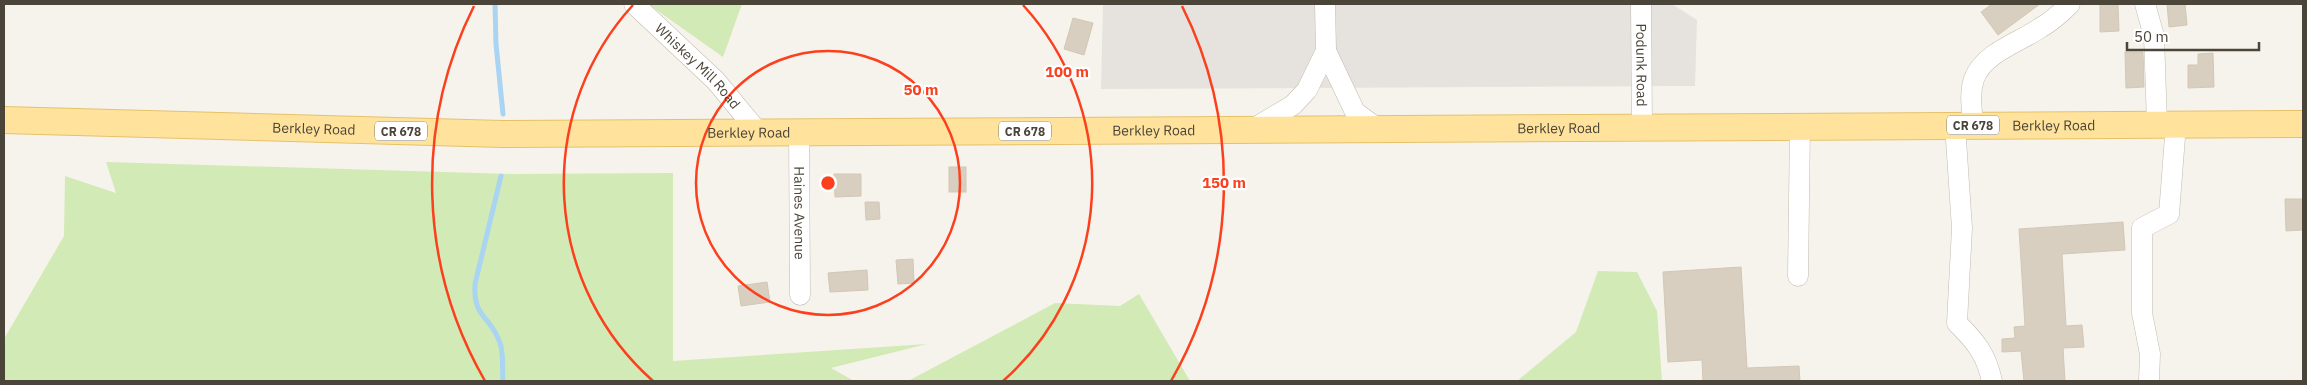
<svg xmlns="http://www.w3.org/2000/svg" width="2307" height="385" font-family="'IBM Plex Sans',sans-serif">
  <rect width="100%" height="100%" fill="#f6f3ec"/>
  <path fill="#e6e2dd" d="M1103,4H1672L1697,20L1695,86L1101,89Z"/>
  <g fill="#d2eab5">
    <path d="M648,4H742L723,57Z"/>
    <path d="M106,162L514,174L673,173V361L927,344L831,368L854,381H4V339L64,236L65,176L116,193Z"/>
    <path d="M1598,271L1637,272L1657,311L1662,381H1517L1576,332Z"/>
    <path d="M1139,294L1190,381H908L1055,303L1120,306Z"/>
  </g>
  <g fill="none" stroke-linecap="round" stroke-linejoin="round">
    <g stroke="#a9d4f2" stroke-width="5">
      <path d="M495,4L496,44L503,114"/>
      <path d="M501,176L475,284C473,319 490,314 500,343C504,354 502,369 503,381"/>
    </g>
  </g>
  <g fill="#d8cfc1" stroke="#d3c7b4">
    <path d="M1992,4H2040L1998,35L1981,12Z"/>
    <path d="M2100,4H2118L2119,31L2100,32Z"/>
    <path d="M2167,4H2185L2187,25L2169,27Z"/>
    <path d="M1073,18L1093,23L1084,55L1064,49Z"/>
    <path d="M2125,52H2143L2144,87L2126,88Z"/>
    <path d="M2213,53L2214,87L2188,88V65H2198V54Z"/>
    <rect x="949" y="167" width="17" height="25"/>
    <path d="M834,174H861V196L835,197Z"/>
    <path d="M2285,199H2303V230L2286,231Z"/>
    <path d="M865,202H879L880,219L866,220Z"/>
    <path d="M2123,222L2125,250L2062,254L2066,326L2082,325L2084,347L2063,348L2065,381H2024L2021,351L2002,352V339L2015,338L2014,327L2025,326L2019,229Z"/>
    <path d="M913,259L914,283L898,284L896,260Z"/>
    <path d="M1741,267L1747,368L1799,366L1800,381H1703L1702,360L1668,362L1663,272Z"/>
    <path d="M867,270L868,290L830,292L828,273Z"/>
    <path d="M767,282L770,302L741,306L738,286Z"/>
  </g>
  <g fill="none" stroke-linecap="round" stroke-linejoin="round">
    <defs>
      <g id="minor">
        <path id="s1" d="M634,4L716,81L758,132"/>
        <path id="s2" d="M1641,4L1642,127"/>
        <path d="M2145,4L2154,36L2157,124"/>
        <path d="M1326,51L1355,112L1380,130"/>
        <path d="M1955,125L1962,228L1957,323C1976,342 1986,354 1992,381"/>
        <path d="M1973,125C1972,109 1969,94 1974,79C1983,53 2020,42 2040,28C2051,22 2061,13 2070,4"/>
        <path d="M1251,130L1293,105L1307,90L1326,51L1325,4"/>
        <path id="s3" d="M799,131L800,295"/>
        <path d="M1798,276L1800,126"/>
        <path d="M2149,381L2150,354L2142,313V228L2169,214L2176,124"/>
      </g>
      <g id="major">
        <path id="s4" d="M4,120L503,134L2303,124"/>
      </g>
    </defs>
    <use href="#minor" stroke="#c2bbae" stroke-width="21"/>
    <use href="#major" stroke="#e6c16a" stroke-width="28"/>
    <use href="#minor" stroke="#fff" stroke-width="20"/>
    <use href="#major" stroke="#ffe39c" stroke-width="26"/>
  </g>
  <g fill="none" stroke="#fc3f1d" stroke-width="2.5">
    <circle cx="828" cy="183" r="132"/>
    <path d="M653 381A264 264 0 0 1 633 5M1023 5A264 264 0 0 1 1003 381"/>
    <path d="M485 381A396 396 0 0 1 474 6M1182 6A396 396 0 0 1 1171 381"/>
  </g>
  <g text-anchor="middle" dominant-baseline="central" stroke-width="4.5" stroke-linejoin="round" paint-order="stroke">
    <g fill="#fff" stroke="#817c74" stroke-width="1">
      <rect x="1947" y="115.5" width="52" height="19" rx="4"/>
      <rect x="375" y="121.5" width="52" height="19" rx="4"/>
      <rect x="999" y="121.5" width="52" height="19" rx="4"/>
    </g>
    <g font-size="12" font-weight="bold" fill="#4b4439">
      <text x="1973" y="125">CR 678</text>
      <text x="401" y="131">CR 678</text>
      <text x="1025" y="131">CR 678</text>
    </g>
    <g font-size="14" fill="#4b4439" stroke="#fff">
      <text stroke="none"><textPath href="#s2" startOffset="61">Podunk Road</textPath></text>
      <text stroke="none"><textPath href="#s1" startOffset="89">Whiskey Mill Road</textPath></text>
      <text stroke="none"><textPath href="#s4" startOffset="2050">Berkley Road</textPath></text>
      <text stroke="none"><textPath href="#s4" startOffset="1555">Berkley Road</textPath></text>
      <text stroke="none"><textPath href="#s4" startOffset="310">Berkley Road</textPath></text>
      <text stroke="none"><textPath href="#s4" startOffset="1150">Berkley Road</textPath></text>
      <text stroke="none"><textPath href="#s4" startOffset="745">Berkley Road</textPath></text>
      <text stroke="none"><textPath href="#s3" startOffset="82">Haines Avenue</textPath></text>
    </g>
  </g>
  <circle cx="828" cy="183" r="8" fill="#fc3f1d" stroke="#fff" stroke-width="2.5"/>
  <g font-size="15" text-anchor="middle" font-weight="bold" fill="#fc3f1d" stroke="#fff" stroke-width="4.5" stroke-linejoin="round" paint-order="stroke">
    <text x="1067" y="77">100 m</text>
    <text x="921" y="95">50 m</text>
    <text x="1224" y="188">150 m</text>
  </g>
  <rect width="2307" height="385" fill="none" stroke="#4b4439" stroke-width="10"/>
  <path d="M2127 42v8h132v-8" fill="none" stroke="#4b4439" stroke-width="2.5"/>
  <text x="2134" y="42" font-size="15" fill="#4b4439" stroke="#ffffff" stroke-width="4" paint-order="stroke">50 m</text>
</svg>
